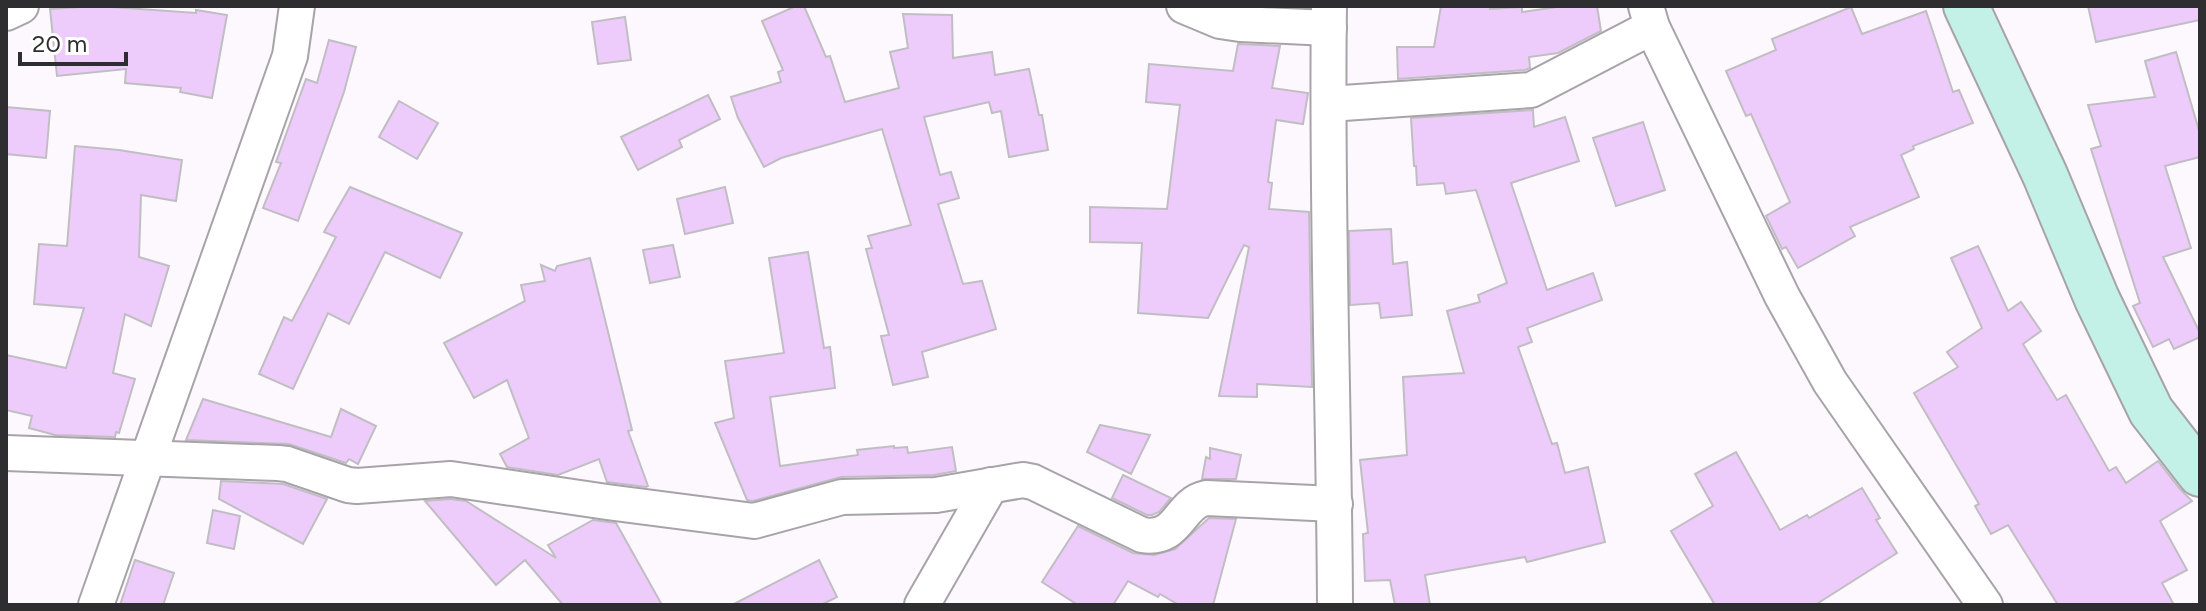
<svg xmlns="http://www.w3.org/2000/svg" width="2206" height="611" font-family="Figtree,sans-serif">
  <rect width="100%" height="100%" fill="#fcf8fe"/>
  <g fill="#edccfc" stroke="#c1bec3" stroke-width="2">
    <path d="M97,6L196,13V10L227,15L212,98L180,92L181,88L125,83L126,69L57,76L50,9Z"/>
    <path d="M796,6H804L826,57L830,56L845,102L899,88L890,52L908,48L903,14L952,15L953,58L992,52L995,75L1029,69L1039,115H1042L1048,150L1009,157L1001,111L992,113L989,102L924,117L940,175L951,172L959,198L938,204L963,284L982,281L996,329L922,352L928,377L893,385L881,336L889,335L866,249L872,248L868,236L911,225L882,129L781,158L764,167L738,118L731,97L781,82L778,72L783,70L762,21Z"/>
    <path d="M1441,6H1490V9L1522,7V12L1564,6H1597L1601,31L1558,53L1529,57L1530,68L1525,70L1398,79L1397,47H1434Z"/>
    <path d="M2088,6H2200V20L2096,42Z"/>
    <path d="M1851,7L1862,34L1926,11L1953,92L1959,90L1973,123L1913,146L1914,149L1901,155L1919,197L1850,227L1855,236L1798,268L1786,247L1782,249L1766,216L1790,202L1751,114L1746,116L1726,71L1776,50L1772,39Z"/>
    <path d="M625,17L631,60L598,64L592,22Z"/>
    <path d="M329,40L356,47L344,92L298,221L263,208L281,163L276,162L306,79L317,83Z"/>
    <path d="M1238,44L1280,46L1272,88L1308,93L1303,124L1276,120L1268,182L1272,183L1269,209L1309,212L1312,387L1257,384V397L1219,396L1249,247L1244,245L1208,318L1138,313L1142,243L1090,242V207L1167,209L1180,105L1146,102L1149,64L1233,71Z"/>
    <path d="M2176,52L2200,134V157L2165,166L2191,248L2163,257L2200,333V337L2174,349L2169,339L2153,347L2133,306L2140,303L2091,149L2101,146L2088,105L2155,97L2145,61Z"/>
    <path d="M708,95L720,119L679,140L682,147L638,170L621,137Z"/>
    <path d="M399,101L438,123L417,159L379,137Z"/>
    <path d="M6,107L50,111L46,158L6,154Z"/>
    <path d="M1533,110L1534,127L1565,117L1579,161L1511,183L1547,290L1593,273L1602,300L1527,328L1532,342L1518,347L1552,444L1557,443L1565,473L1588,467L1605,542L1527,562L1525,557L1425,575L1430,605H1395L1390,580L1365,581L1363,534L1368,533L1360,460L1407,455L1403,377L1464,373L1447,311L1480,302L1478,295L1507,283L1476,190L1446,194L1444,183L1417,185L1416,166H1414L1411,118Z"/>
    <path d="M1643,122L1665,190L1616,206L1593,138Z"/>
    <path d="M75,146L119,150L182,160L176,201L141,195L139,257L169,266L151,326L125,314L113,373L135,379L119,433L116,432L115,437L55,435L29,428L32,416L6,410V355L66,368L84,308L34,304L39,244L67,246Z"/>
    <path d="M350,187L462,233L440,278L385,252L349,324L328,313L293,389L259,374L284,317L292,321L336,237L324,232Z"/>
    <path d="M725,187L733,223L685,234L677,199Z"/>
    <path d="M1391,229L1393,264L1407,262L1412,315L1381,318L1379,303L1350,305L1349,231Z"/>
    <path d="M673,245L680,277L650,283L643,250Z"/>
    <path d="M1978,246L2008,311L2021,302L2041,331L2023,344L2057,400L2066,395L2109,471L2116,467L2126,483L2158,461L2180,489L2192,501L2160,521L2187,570L2162,583L2174,605H2058L2008,525L1991,534L1975,506L1979,504L1914,393L1958,367L1947,352L1982,328L1951,258Z"/>
    <path d="M808,252L824,348L830,347L835,388L770,397L780,466L858,455L857,450L894,446V448L907,447L908,453L952,447L956,471L934,475L841,477L753,501L747,500L715,423L734,418L725,361L784,353L769,258Z"/>
    <path d="M590,258L632,430L628,431L648,486L646,487L607,482L599,459L558,475L507,467L500,454L529,438L507,380L474,398L444,343L525,301L521,285L545,281L541,265L555,271L557,266Z"/>
    <path d="M203,399L331,437L341,409L376,426L358,464L349,459L346,463L289,444L186,440Z"/>
    <path d="M1100,425L1150,435L1131,474L1087,452Z"/>
    <path d="M1210,448L1241,455L1236,479H1202L1206,457L1210,459Z"/>
    <path d="M1736,452L1780,530L1807,515L1809,518L1862,488L1880,518L1876,520L1897,553L1815,605H1715L1671,531L1713,506L1695,474Z"/>
    <path d="M1123,475L1171,498L1159,512L1152,515H1147L1112,498Z"/>
    <path d="M221,481L283,484L327,499L303,544L219,499Z"/>
    <path d="M450,499L466,501L556,558L548,545L593,520L616,523L662,605H563L525,560L496,585L425,501Z"/>
    <path d="M213,510L240,516L234,549L207,543Z"/>
    <path d="M1209,518L1236,519L1213,605H1179L1160,594L1158,597L1128,581L1113,605H1078L1042,582L1078,526L1133,553L1154,555L1175,549Z"/>
    <path d="M135,560L174,573L163,605H120Z"/>
    <path d="M819,560L837,597L821,605H732Z"/>
  </g>
  <g fill="none" stroke-linecap="round" stroke-linejoin="round">
    <defs>
      <g id="street">
        <path d="M1184,6L1220,21L1240,24L1329,28"/>
        <path d="M1329,6C1326,206 1334,405 1335,605"/>
        <path d="M1646,6L1652,27L1782,296L1830,382L1985,605"/>
        <path d="M6,13L21,6"/>
        <path d="M1329,104L1531,90L1652,27"/>
        <path d="M6,453L278,463L287,464L348,485L357,486L451,479L607,502L754,521L842,497L936,495L1023,480L1033,482L1142,535C1180,541 1178,504 1206,498L1335,504"/>
        <path d="M96,605L290,56L297,6"/>
        <path d="M922,605L991,485"/>
      </g>
      <path id="secondary" d="M1966,6L2045,175L2097,299L2151,411L2200,474"/>
    </defs>
    <use href="#street" stroke="#a7a3a9" stroke-width="38"/>
    <use href="#secondary" stroke="#a7a3a9" stroke-width="48"/>
    <use href="#street" stroke="#fff" stroke-width="34"/>
    <use href="#secondary" stroke="#c3f0e7" stroke-width="44"/>
  </g>
  <rect width="2206" height="611" fill="none" stroke="#2e2d2f" stroke-width="16"/>
  <path d="M20 52v12h106v-12" fill="none" stroke="#2e2d2f" stroke-width="4"/>
  <text x="32" y="52" font-size="24" fill="#2e2d2f" stroke="#ffffff" stroke-width="6" paint-order="stroke">20 m</text>
</svg>
